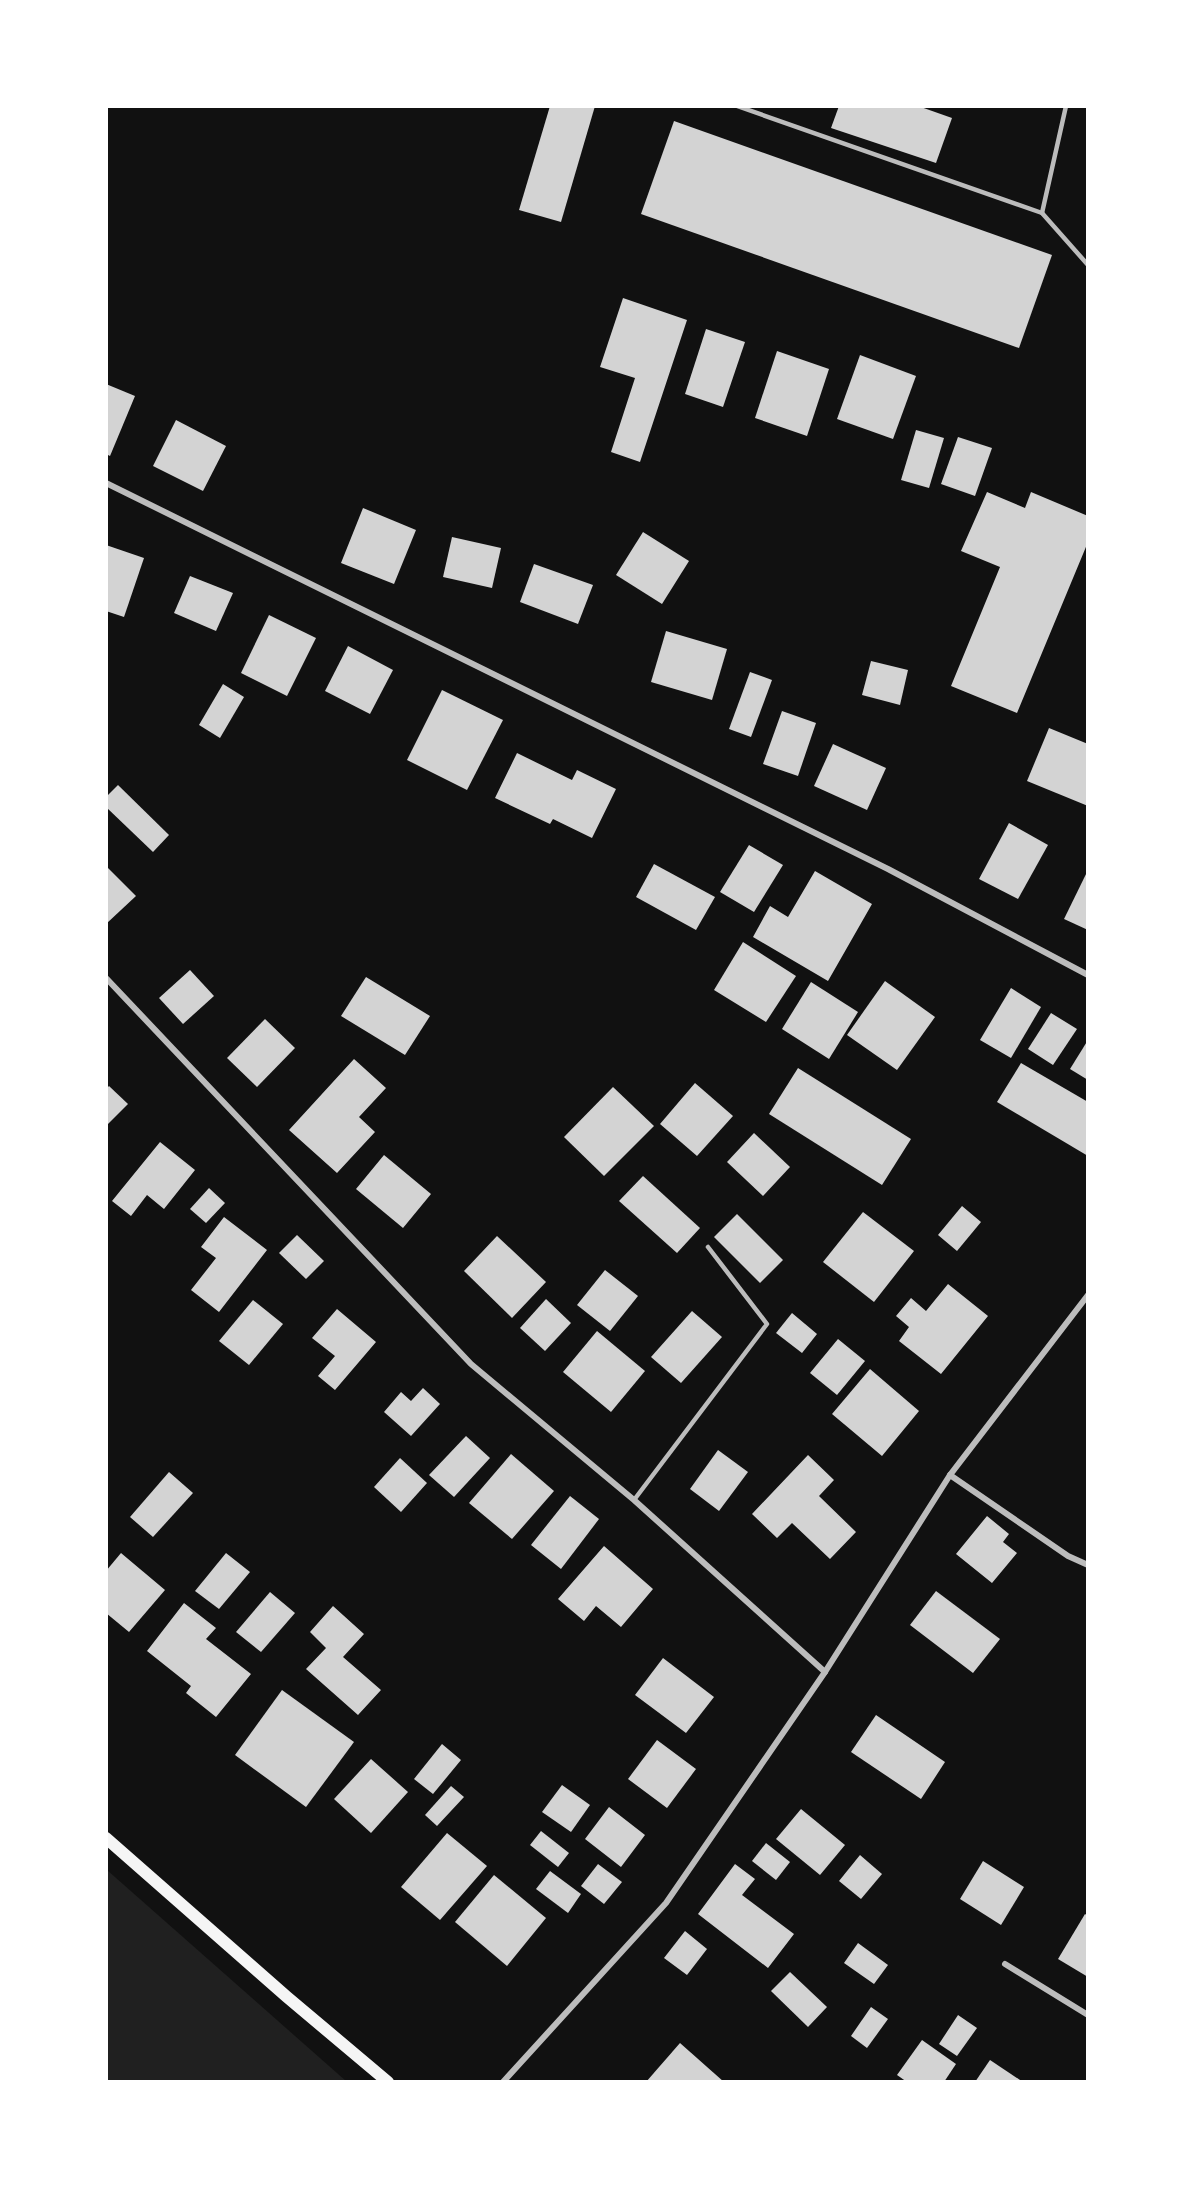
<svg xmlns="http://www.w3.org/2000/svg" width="1194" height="2188" font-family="Manrope,sans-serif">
  <rect width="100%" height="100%" fill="#111"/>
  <path fill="#202020" d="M107,1870L346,2081H107Z"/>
  <g fill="#d3d3d3">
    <path d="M550,106H595L561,222L519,210Z"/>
    <path d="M839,106H918L952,118L936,163L831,128Z"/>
    <path d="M674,121L1052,255L1019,348L641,214Z"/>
    <path d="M623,298L687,320L640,462L611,452L635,378L600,367Z"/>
    <path d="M706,329L745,342L723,407L685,394Z"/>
    <path d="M777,351L829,369L807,436L755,418Z"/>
    <path d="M860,355L916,376L893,439L837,419Z"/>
    <path d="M106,384L135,396L110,456L106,454Z"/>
    <path d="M176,420L226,446L203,491L153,466Z"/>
    <path d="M916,430L944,438L929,488L901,480Z"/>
    <path d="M958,437L992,448L975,496L941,484Z"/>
    <path d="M987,492L1025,508L1031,492L1088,516V542L1017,713L951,686L1000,567L961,551Z"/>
    <path d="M363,508L416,530L394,584L341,563Z"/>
    <path d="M643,532L689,561L662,604L616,575Z"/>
    <path d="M452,537L501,548L492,588L443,577Z"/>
    <path d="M106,545L144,558L124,617L106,611Z"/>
    <path d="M534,564L593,585L578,624L520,602Z"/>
    <path d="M190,576L233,593L216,631L174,613Z"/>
    <path d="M269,615L316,638L287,696L241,673Z"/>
    <path d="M666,631L727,649L712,700L651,682Z"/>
    <path d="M348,646L393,670L370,714L325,691Z"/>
    <path d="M871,661L908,670L900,705L862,695Z"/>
    <path d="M750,672L772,680L751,737L729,729Z"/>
    <path d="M223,684L244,697L220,738L199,725Z"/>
    <path d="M442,690L503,720L467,790L407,760Z"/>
    <path d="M782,711L816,723L798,776L763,764Z"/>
    <path d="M1049,728L1088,744V806L1027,781Z"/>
    <path d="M833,744L886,768L867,810L814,786Z"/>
    <path d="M517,753L572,780L577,770L616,789L592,838L553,819L550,824L495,798Z"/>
    <path d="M118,785L169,835L153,852L106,807V797Z"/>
    <path d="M1009,823L1048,845L1018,899L979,879Z"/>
    <path d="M749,845L783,865L754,912L720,892Z"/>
    <path d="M654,864L715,897L696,930L636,897Z"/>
    <path d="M106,866L136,896L106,924Z"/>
    <path d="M1088,870V930L1064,919Z"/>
    <path d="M815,871L872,904L828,981L753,937L770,906L788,917Z"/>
    <path d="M743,942L796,976L766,1022L714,990Z"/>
    <path d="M190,970L214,996L183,1024L159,998Z"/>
    <path d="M366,977L430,1016L405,1055L341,1016Z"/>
    <path d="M885,981L935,1017L897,1070L847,1035Z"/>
    <path d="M811,982L858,1012L829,1059L782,1029Z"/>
    <path d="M1011,988L1041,1007L1011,1058L980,1040Z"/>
    <path d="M1051,1013L1077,1029L1053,1065L1028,1049Z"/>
    <path d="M265,1019L295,1048L257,1087L227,1058Z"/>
    <path d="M1088,1040V1080L1070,1069Z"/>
    <path d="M354,1059L386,1088L359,1117L375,1132L337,1173L289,1130Z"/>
    <path d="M1021,1063L1088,1102V1156L997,1102Z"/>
    <path d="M798,1068L911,1139L882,1185L769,1114Z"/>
    <path d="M695,1083L733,1116L697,1156L660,1124Z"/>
    <path d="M109,1086L128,1104L106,1126V1089Z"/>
    <path d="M613,1087L654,1126L604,1176L564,1137Z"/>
    <path d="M754,1133L790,1167L763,1196L727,1162Z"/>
    <path d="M160,1142L195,1170L164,1209L147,1195L131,1216L112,1201Z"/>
    <path d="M384,1155L431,1194L403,1228L356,1189Z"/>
    <path d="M643,1176L700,1228L677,1253L619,1201Z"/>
    <path d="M209,1188L225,1203L206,1223L190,1209Z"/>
    <path d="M962,1206L981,1222L957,1251L938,1235Z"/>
    <path d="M863,1212L914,1251L874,1302L823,1262Z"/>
    <path d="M737,1214L783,1260L760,1283L714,1237Z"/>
    <path d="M224,1217L267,1250L219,1312L191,1290L216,1258L201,1247Z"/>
    <path d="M297,1235L324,1261L306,1279L279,1253Z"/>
    <path d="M497,1236L546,1282L512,1318L464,1271Z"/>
    <path d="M605,1270L638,1296L610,1331L577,1305Z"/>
    <path d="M948,1284L988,1316L941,1374L899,1341L909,1327L896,1316L911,1298L926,1311Z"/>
    <path d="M546,1299L571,1323L545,1351L520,1328Z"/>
    <path d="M253,1300L283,1324L249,1365L219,1341Z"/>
    <path d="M337,1309L376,1342L335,1390L318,1376L335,1356L312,1338Z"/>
    <path d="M692,1311L722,1337L681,1383L651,1357Z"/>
    <path d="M792,1313L817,1334L802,1353L776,1333Z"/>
    <path d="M597,1331L645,1371L611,1412L563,1372Z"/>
    <path d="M838,1339L865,1361L837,1395L810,1373Z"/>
    <path d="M870,1369L919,1411L882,1456L832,1414Z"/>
    <path d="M423,1388L440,1404L411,1436L384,1412L401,1392L411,1401Z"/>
    <path d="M466,1436L490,1458L454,1497L429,1475Z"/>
    <path d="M718,1450L748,1472L719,1511L690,1489Z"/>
    <path d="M511,1454L554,1491L512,1539L469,1503Z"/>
    <path d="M808,1455L834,1480L819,1496L856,1532L830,1559L792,1523L777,1538L752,1514Z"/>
    <path d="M400,1458L427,1483L401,1512L374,1487Z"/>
    <path d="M169,1472L193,1493L153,1537L130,1517Z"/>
    <path d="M570,1496L599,1519L561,1569L531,1545Z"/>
    <path d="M987,1516L1009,1534L1003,1542L1017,1553L992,1583L956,1554Z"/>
    <path d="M604,1546L653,1589L621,1627L596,1606L584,1621L558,1599Z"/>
    <path d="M121,1553L165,1590L129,1632L106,1613V1571Z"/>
    <path d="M226,1553L250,1572L219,1609L195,1591Z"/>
    <path d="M936,1591L1000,1639L973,1673L910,1625Z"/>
    <path d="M270,1592L295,1613L261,1652L236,1632Z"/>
    <path d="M184,1603L216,1628L206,1639L251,1674L216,1717L186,1693L191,1686L147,1651Z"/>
    <path d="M333,1606L364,1634L343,1657L381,1690L358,1715L306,1669L326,1648L310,1632Z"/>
    <path d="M663,1658L714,1697L686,1733L635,1695Z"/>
    <path d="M282,1690L354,1742L306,1807L235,1755Z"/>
    <path d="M876,1715L945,1762L921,1799L851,1752Z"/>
    <path d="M657,1740L696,1769L667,1808L628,1779Z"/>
    <path d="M442,1744L461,1760L433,1794L414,1779Z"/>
    <path d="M371,1759L408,1792L371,1833L334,1799Z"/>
    <path d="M562,1785L590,1805L571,1832L542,1812Z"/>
    <path d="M451,1786L464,1797L437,1826L425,1815Z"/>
    <path d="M609,1807L645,1835L621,1867L585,1839Z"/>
    <path d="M801,1809L845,1845L820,1875L776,1839Z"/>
    <path d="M541,1831L569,1853L558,1867L530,1845Z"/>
    <path d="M447,1833L487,1866L440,1920L401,1887Z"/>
    <path d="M766,1843L790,1862L776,1880L752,1861Z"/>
    <path d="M860,1855L882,1874L861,1899L839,1881Z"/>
    <path d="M983,1861L1024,1887L1001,1925L960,1899Z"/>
    <path d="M598,1864L622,1882L604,1904L581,1886Z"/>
    <path d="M735,1864L755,1879L742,1895L794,1934L768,1968L698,1914Z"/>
    <path d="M550,1871L581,1894L568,1913L536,1889Z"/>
    <path d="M494,1875L546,1918L507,1966L455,1922Z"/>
    <path d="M1085,1914L1088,1916V1977L1058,1959Z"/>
    <path d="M685,1931L707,1949L687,1975L664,1958Z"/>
    <path d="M858,1943L888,1965L874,1984L844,1963Z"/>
    <path d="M790,1972L827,2007L808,2027L771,1991Z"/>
    <path d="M871,2007L888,2019L867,2048L851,2036Z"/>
    <path d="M958,2015L977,2028L957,2056L939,2044Z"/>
    <path d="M922,2040L956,2064L944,2082H907L897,2075Z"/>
    <path d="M680,2043L724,2082H646Z"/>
    <path d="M990,2060L1023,2082H975Z"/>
  </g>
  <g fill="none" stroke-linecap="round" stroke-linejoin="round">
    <g stroke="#bcbcbc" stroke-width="4.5">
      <path d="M737,106L1042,213L1088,265"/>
      <path d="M1042,213L1066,106"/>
      <path d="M634,1500L767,1324L708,1247"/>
    </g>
    <g stroke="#bcbcbc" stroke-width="6">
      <path d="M106,483L888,869L1088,975"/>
      <path d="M106,978L471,1364L634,1500L825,1672"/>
      <path d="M950,1475L1068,1556L1088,1565"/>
      <path d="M1005,1964L1088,2015"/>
      <path d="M503,2082L666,1903L825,1672L950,1475L1088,1295"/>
    </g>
    <path stroke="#f5f5f5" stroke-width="12" d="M106,1838L287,1997L388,2082"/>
  </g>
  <rect width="1194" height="2188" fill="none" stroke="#ffffff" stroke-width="216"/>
</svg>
